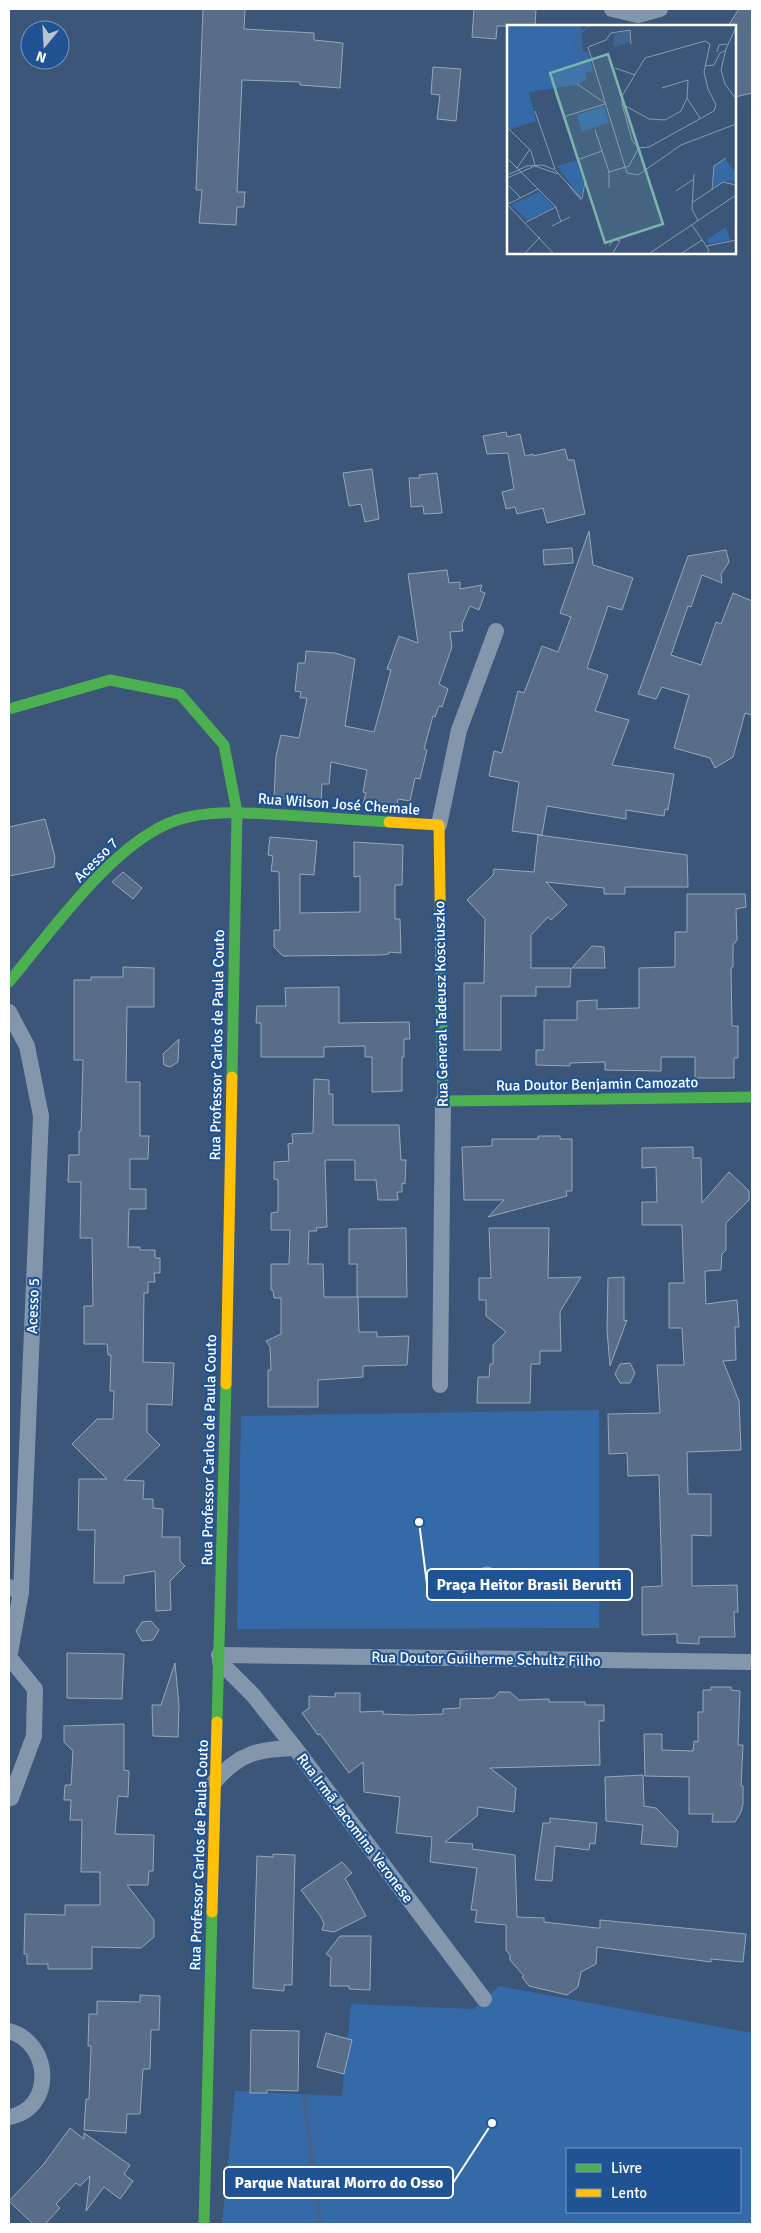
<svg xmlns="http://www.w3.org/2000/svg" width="761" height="2233" font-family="Signika,sans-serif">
  <rect width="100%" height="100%" fill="#3b5679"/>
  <g fill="#356aa9" fill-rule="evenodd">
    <path d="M599,1410V1628L237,1629L241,1416Z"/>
    <path d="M499,1986L752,2033V2224H222L235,2091L342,2096L351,2004L474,2009ZM567,2149H740V2212H567Z"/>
  </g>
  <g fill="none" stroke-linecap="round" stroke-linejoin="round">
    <path stroke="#416592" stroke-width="5.5" d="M304,2098L320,2224"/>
  </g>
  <g fill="#576d88" stroke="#98a7ba">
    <path d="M203,9H245L244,29L314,33V40L343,43L340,88L300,85V82L242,80L237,192H245L244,207H237L236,225L199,223L202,190H196Z"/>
    <path d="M474,9H536L535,26H497L496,39L472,37Z"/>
    <path d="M739,9H752V93L735,97V26H728Z"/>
    <path d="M433,67L461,69L456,121L437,119L440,95L431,94Z"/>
    <path d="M506,432L507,437L520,434L525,456L533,454V456L565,449L568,460H574L585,514L547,523L543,508L517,514L515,507L506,509L502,492L514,489L508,453L487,454L483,436Z"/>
    <path d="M372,469L379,519L365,522L361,504L349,506L343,473Z"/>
    <path d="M437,473L442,513L424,514L423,506L411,507L409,478H420L419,475Z"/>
    <path d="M589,531L593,565L633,578L622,610L608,606L587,668L608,675L595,711L629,720L612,765L674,774L668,810L665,809L664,816L626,810V819L547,806L542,835L512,831L519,782L489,776L494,751L502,753L518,691L524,693L542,646L558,652L571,617L560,613Z"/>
    <path d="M572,548L573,563L544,565L543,550Z"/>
    <path d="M726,550L729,562L721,574L722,583L702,575L691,607L688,606L671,655L701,665L716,622L721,624L733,593L752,601V715L745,713L733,757L715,768L710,758L674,748L689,695L662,687L656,699L638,694L688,556Z"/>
    <path d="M447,570L449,583L460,582V589L482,585L480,591L485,593L479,610L470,606L462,624L463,631L450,632L452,647L439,684L448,689L442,707L439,706L435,717L433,716L424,749L427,750L420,779L415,778L410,801L398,799L396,809L363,804L366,793L363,792L367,770L331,762L329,784H322L321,802L274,798L276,756L281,735L299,738L307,698H300L301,692L295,691L298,663H305L306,651L335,653L355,659L345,726L374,732L391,670L387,669L399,636L418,643L408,574Z"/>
    <path d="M45,819L55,857L54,867L9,876V827Z"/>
    <path d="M538,835L687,855L688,887H625V894H604V888L546,882L567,905L551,920L548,917L531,935V968H571L570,987H536V996H501V1050H464V983H484L485,919L467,900L493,875L494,869L534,872Z"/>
    <path d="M270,837L317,841L314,875L300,874V913L360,912V876L354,877V842L403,845L402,885H395V919H400L401,953L389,952V954L380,955L283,956L274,947V930H280L279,872L271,871L273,856L268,855Z"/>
    <path d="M123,872L142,888L133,899L112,882Z"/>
    <path d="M687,894H745L746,907L736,909L737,940L733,945V967L731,968L732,1026H738V1058H734V1078H695V1057H661V1071L605,1070V1062L570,1063V1066L536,1065V1050H544V1020H577V1001L597,1000V1009L639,1008V968L675,967V932H687Z"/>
    <path d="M592,946L604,947L605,968H572Z"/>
    <path d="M123,967L154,968V1007H127L126,1082H140V1136H149L148,1159H130V1189H146V1209H129L128,1247H140V1250H155V1258H160V1273H154L155,1282H148V1293H144L143,1362L174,1363L172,1405L147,1404V1432L160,1445L124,1480L144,1481L143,1499H153V1508L163,1509L162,1537H180V1561L185,1566L170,1581L171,1610L156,1611L155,1571L124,1576V1583H94L95,1530H78L79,1479H107L72,1444L97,1419H113L114,1391H110L111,1355H108L107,1344H84V1306H93L92,1238H80L81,1182H68L69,1155H79V1131H81L83,1060H74V980H91V977H123Z"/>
    <path d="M339,987V1023L409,1022L410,1039H404V1057H402V1091L372,1092V1057H365V1046L324,1047V1057H261V1023H256L257,1006H286L285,988Z"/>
    <path d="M179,1039L178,1062L170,1067L164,1065L163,1054Z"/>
    <path d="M314,1079L329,1080V1094H333V1125H399L401,1160H406L405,1184L402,1183V1192H397L398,1200H378L376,1180H355V1160H325L327,1227L316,1228L317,1231H309L308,1264H323L324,1297H358L359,1332H377V1337L409,1336L407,1365L363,1366V1377L318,1380V1407H268V1370H271L270,1347L266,1341L281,1334V1298H274L273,1290H271V1264H289L290,1230H271V1213L278,1212V1180L274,1179V1162L289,1161L288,1144L293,1143L292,1134L313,1133Z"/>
    <path d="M538,1136H560V1139H572V1191H566L567,1196L488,1217L504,1200H464L462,1147L492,1146V1139H538Z"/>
    <path d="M693,1147V1158H701L702,1203L729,1172L749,1191V1200L726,1223V1250L722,1254L721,1270L705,1271L706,1304L737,1300L739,1327H735L736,1360L723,1361L739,1401L741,1450L687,1452L688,1494H711V1536L692,1535V1586L737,1585L738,1612H734L735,1637H699V1644L677,1643V1634L642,1635V1587L662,1586L659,1475L628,1476L627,1453L609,1454L608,1414L660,1413L657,1365H684L682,1328H669V1283H684L682,1225H642V1202H657L656,1167L642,1168V1148Z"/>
    <path d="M406,1228L407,1297H357V1264H349V1229Z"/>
    <path d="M489,1228H549L548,1278L581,1277L560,1312L561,1351H540V1364H531L530,1403H477L478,1377H489L490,1364H493V1345L506,1332L486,1316V1300H479V1278H491Z"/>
    <path d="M624,1277V1321L627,1320L610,1366L607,1330L608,1278Z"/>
    <path d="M630,1363L635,1373L630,1383H620L615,1374L620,1364Z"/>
    <circle cx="487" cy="1576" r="9"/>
    <path d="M151,1621L159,1630L153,1640L142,1641L136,1631L142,1622Z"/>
    <path d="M67,1653L124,1654L122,1699L67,1698Z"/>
    <path d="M175,1663L179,1705L178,1737L153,1736L152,1705H161Z"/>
    <path d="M711,1687H731V1690L740,1691L738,1745H743L741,1786H743V1804L741,1812L735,1822H712L713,1814H689V1777L645,1776L644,1734H662V1750L693,1751L694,1741L698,1742V1712H703V1690H711Z"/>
    <path d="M499,1692H510L519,1700L549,1699V1702H585V1705H604V1721H599L600,1765L490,1768L516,1788L514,1812L478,1807L477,1816L445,1842L473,1844L472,1849L515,1855L517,1917L544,1918V1922L597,1928H600V1920L746,1934L743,1962L711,1959V1962L597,1947L596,1964L581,1972L578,1987L567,1995L529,1986L522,1977L524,1976L510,1960V1955L506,1950V1925L475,1922L477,1910H471L477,1868L430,1862L432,1837L396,1833L400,1797L364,1792L363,1762L349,1773L320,1734L318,1735L302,1713L309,1708V1696L335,1697V1693H360V1712L383,1711V1714L410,1715L443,1714V1709L460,1708V1699L494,1698Z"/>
    <path d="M124,1724V1770L129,1771L128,1797L118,1796L115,1834L154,1835L153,1871H149L148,1885H127L154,1920V1937L141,1948L92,1947V1969H48V1964H27V1954H24L25,1914L65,1915V1905H100V1872H81L82,1820H70L71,1800H64L65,1785H71L73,1751L64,1742V1726Z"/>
    <path d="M643,1775L644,1806L656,1808L678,1831L677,1847L641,1844L643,1825L606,1821L605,1777Z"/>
    <path d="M550,1818L597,1823L595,1844L590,1843L589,1850L555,1846L552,1881L535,1880L543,1823H550Z"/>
    <path d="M273,1854L295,1855L292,1985H284V1991L253,1988L257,1856L273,1857Z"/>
    <path d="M342,1862L352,1873L345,1878L366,1916L334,1932L322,1930L324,1924L321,1917L301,1890Z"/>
    <path d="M340,1936H371L370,1990L349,1989V1986H330L331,1957L326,1954Z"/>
    <path d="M140,1995L160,1996L159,2030H151L150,2069H143L140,2114H127L126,2133L84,2130L86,2099H89L91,2046H88L89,2014H97V2001L140,2002Z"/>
    <path d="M251,2030L299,2031L298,2091L267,2090V2093H250Z"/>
    <path d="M326,2033L352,2040L344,2074L317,2067Z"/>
    <path d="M70,2128L84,2139V2133L130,2165L124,2174L133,2181L120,2199L104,2187L86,2211L90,2176L80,2186L76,2183L56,2204L60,2208L45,2224H33L9,2201L43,2165Z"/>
  </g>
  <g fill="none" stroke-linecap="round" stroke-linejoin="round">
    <g stroke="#8396ac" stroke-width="16">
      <path d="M612,9L638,15L660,9"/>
      <path d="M439,825L459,730L496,631"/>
      <path d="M9,1012L27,1046L41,1116L21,1592L9,1587"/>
      <path d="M440,1385L443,1101"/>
      <path d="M219,1655L752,1662"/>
      <path d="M9,1657L35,1689L34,1736L11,1798"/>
      <path d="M9,1658L21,1592"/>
      <path d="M220,1662L253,1695L295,1748L484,1999"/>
      <path d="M215,1781C240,1753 258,1749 295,1748"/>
      <path d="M9,2031C52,2043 55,2109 9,2117"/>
    </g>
    <g stroke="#4caf50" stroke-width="11">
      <path d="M9,709L110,680L180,694L224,745L237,812L232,1077"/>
      <path d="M441,959L443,1101L752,1097"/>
      <path d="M9,982C51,932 114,841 177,820C212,809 250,813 286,815C320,817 355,820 389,822"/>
      <path d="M217,1722L226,1384"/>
      <path d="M204,2224L212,1912"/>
    </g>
    <g stroke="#ffc107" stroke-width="11">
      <path d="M389,822L439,825L441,959"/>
      <path d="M226,1384L232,1077"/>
      <path d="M212,1912L217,1722"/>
    </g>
  </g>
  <g text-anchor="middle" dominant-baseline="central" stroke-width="4.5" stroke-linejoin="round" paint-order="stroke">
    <g font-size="15" fill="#fff" stroke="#205394">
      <text transform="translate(339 804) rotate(4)">Rua Wilson José Chemale</text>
      <text transform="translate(96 860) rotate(-45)">Acesso 7</text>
      <text transform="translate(441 1004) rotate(-91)">Rua General Tadeusz Kosciuszko</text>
      <text transform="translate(217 1045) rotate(-89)">Rua Professor Carlos de Paula Couto</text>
      <text transform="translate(597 1084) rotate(-1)">Rua Doutor Benjamin Camozato</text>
      <text transform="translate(33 1306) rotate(-88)">Acesso 5</text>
      <text transform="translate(209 1450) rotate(-89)">Rua Professor Carlos de Paula Couto</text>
      <text transform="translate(486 1659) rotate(1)">Rua Doutor Guilherme Schultz Filho</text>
      <text transform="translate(355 1828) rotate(53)">Rua Irmã Jacomina Veronese</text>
      <text transform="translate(199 1855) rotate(-88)">Rua Professor Carlos de Paula Couto</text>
    </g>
  </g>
  <g transform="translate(507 25)">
    <rect width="229" height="229" fill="#3b5679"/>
    <path d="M0,0H74L76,27H81L86,46L78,48L80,55L69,60L22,67L29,96L3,104L0,100ZM97,81L102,97L75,107L70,90ZM218,134L229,148V157L217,156L206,163L207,141ZM69,135L77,158L74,173L50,141ZM32,167L47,182L20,195L4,180ZM219,202L223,215L202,219L199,215Z" fill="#356aa9"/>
    <path d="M123,5V17L109,22L106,20L107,9Z" fill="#416592"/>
    <path fill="none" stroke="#416592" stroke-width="2.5" d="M81,47L68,19L71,9L84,0"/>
    <path fill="none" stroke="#899aaf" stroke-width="1" d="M229,2L219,24L214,45L218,59L229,74M124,19L123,5L104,8L99,15L81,22L120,148L131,150L174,120L229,99M210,27L212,20L220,19M198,41L207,40L213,28L218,26M108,43L128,50M70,59L98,78M48,67L78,157L75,174M180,73L193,93M115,79V71L138,33L198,16L203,19L197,47L201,64L209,80L207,86L142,122L131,123M28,86L48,144M56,92L98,79M0,102L24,126L28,140M88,105L102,147V163M131,123L125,115L115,79L142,94L158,95L174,86L180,73L181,55L155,63M0,133L49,182L54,197M70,135L95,126M10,143L23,124M102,147L122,141L131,124M187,149L185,184L191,196M0,150L20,141L36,140L48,145L75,174M0,153L28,141L51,149M60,158L74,175M0,159L14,173M205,165L207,141L219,133M169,166L187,154M186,177L216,157L229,160M0,179L46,228M1,179L31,164M19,197L49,182M185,200L202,225L200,228M45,201L63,192M102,221L107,214L113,216L106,228M200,221L229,215M18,228L33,212M143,228L229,170M175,228L195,215"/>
    <path fill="#7bb4af" fill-opacity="0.15" stroke="#7bb4af" stroke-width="2.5" d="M101,29L156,199L98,218L43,48Z"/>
    <rect width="229" height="229" fill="none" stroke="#fff" stroke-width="2.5"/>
  </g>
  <path fill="none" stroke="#fff" stroke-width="2" d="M419 1522L427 1584M492 2123L453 2183"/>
  <g fill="#fff" stroke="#205394" stroke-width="2">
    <circle cx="419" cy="1522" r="5"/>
    <circle cx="492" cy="2123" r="5"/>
  </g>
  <g fill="#205394" stroke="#fff" stroke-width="2">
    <rect x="427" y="1569" width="205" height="31" rx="5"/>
    <rect x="224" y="2167" width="229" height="31" rx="5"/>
  </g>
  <g font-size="16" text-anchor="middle" font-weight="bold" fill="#fff">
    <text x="529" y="1590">Praça Heitor Brasil Berutti</text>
    <text x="339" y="2188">Parque Natural Morro do Osso</text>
  </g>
  <rect width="761" height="2233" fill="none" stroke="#ffffff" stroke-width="20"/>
  <rect x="566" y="2148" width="175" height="65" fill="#205394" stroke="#7998bf"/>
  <rect x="576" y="2164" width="25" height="8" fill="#4caf50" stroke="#7998bf"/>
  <text x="611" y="2173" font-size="15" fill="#ffffff">Livre</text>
  <rect x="576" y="2189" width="25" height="8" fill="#ffc107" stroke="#7998bf"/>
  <text x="611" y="2198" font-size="15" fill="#ffffff">Lento</text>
  <g transform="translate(45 45) rotate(198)"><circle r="24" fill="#205394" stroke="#7998bf"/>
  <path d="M0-4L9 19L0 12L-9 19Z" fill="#bac4d0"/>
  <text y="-8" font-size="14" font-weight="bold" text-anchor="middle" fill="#ffffff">N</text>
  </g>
</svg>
